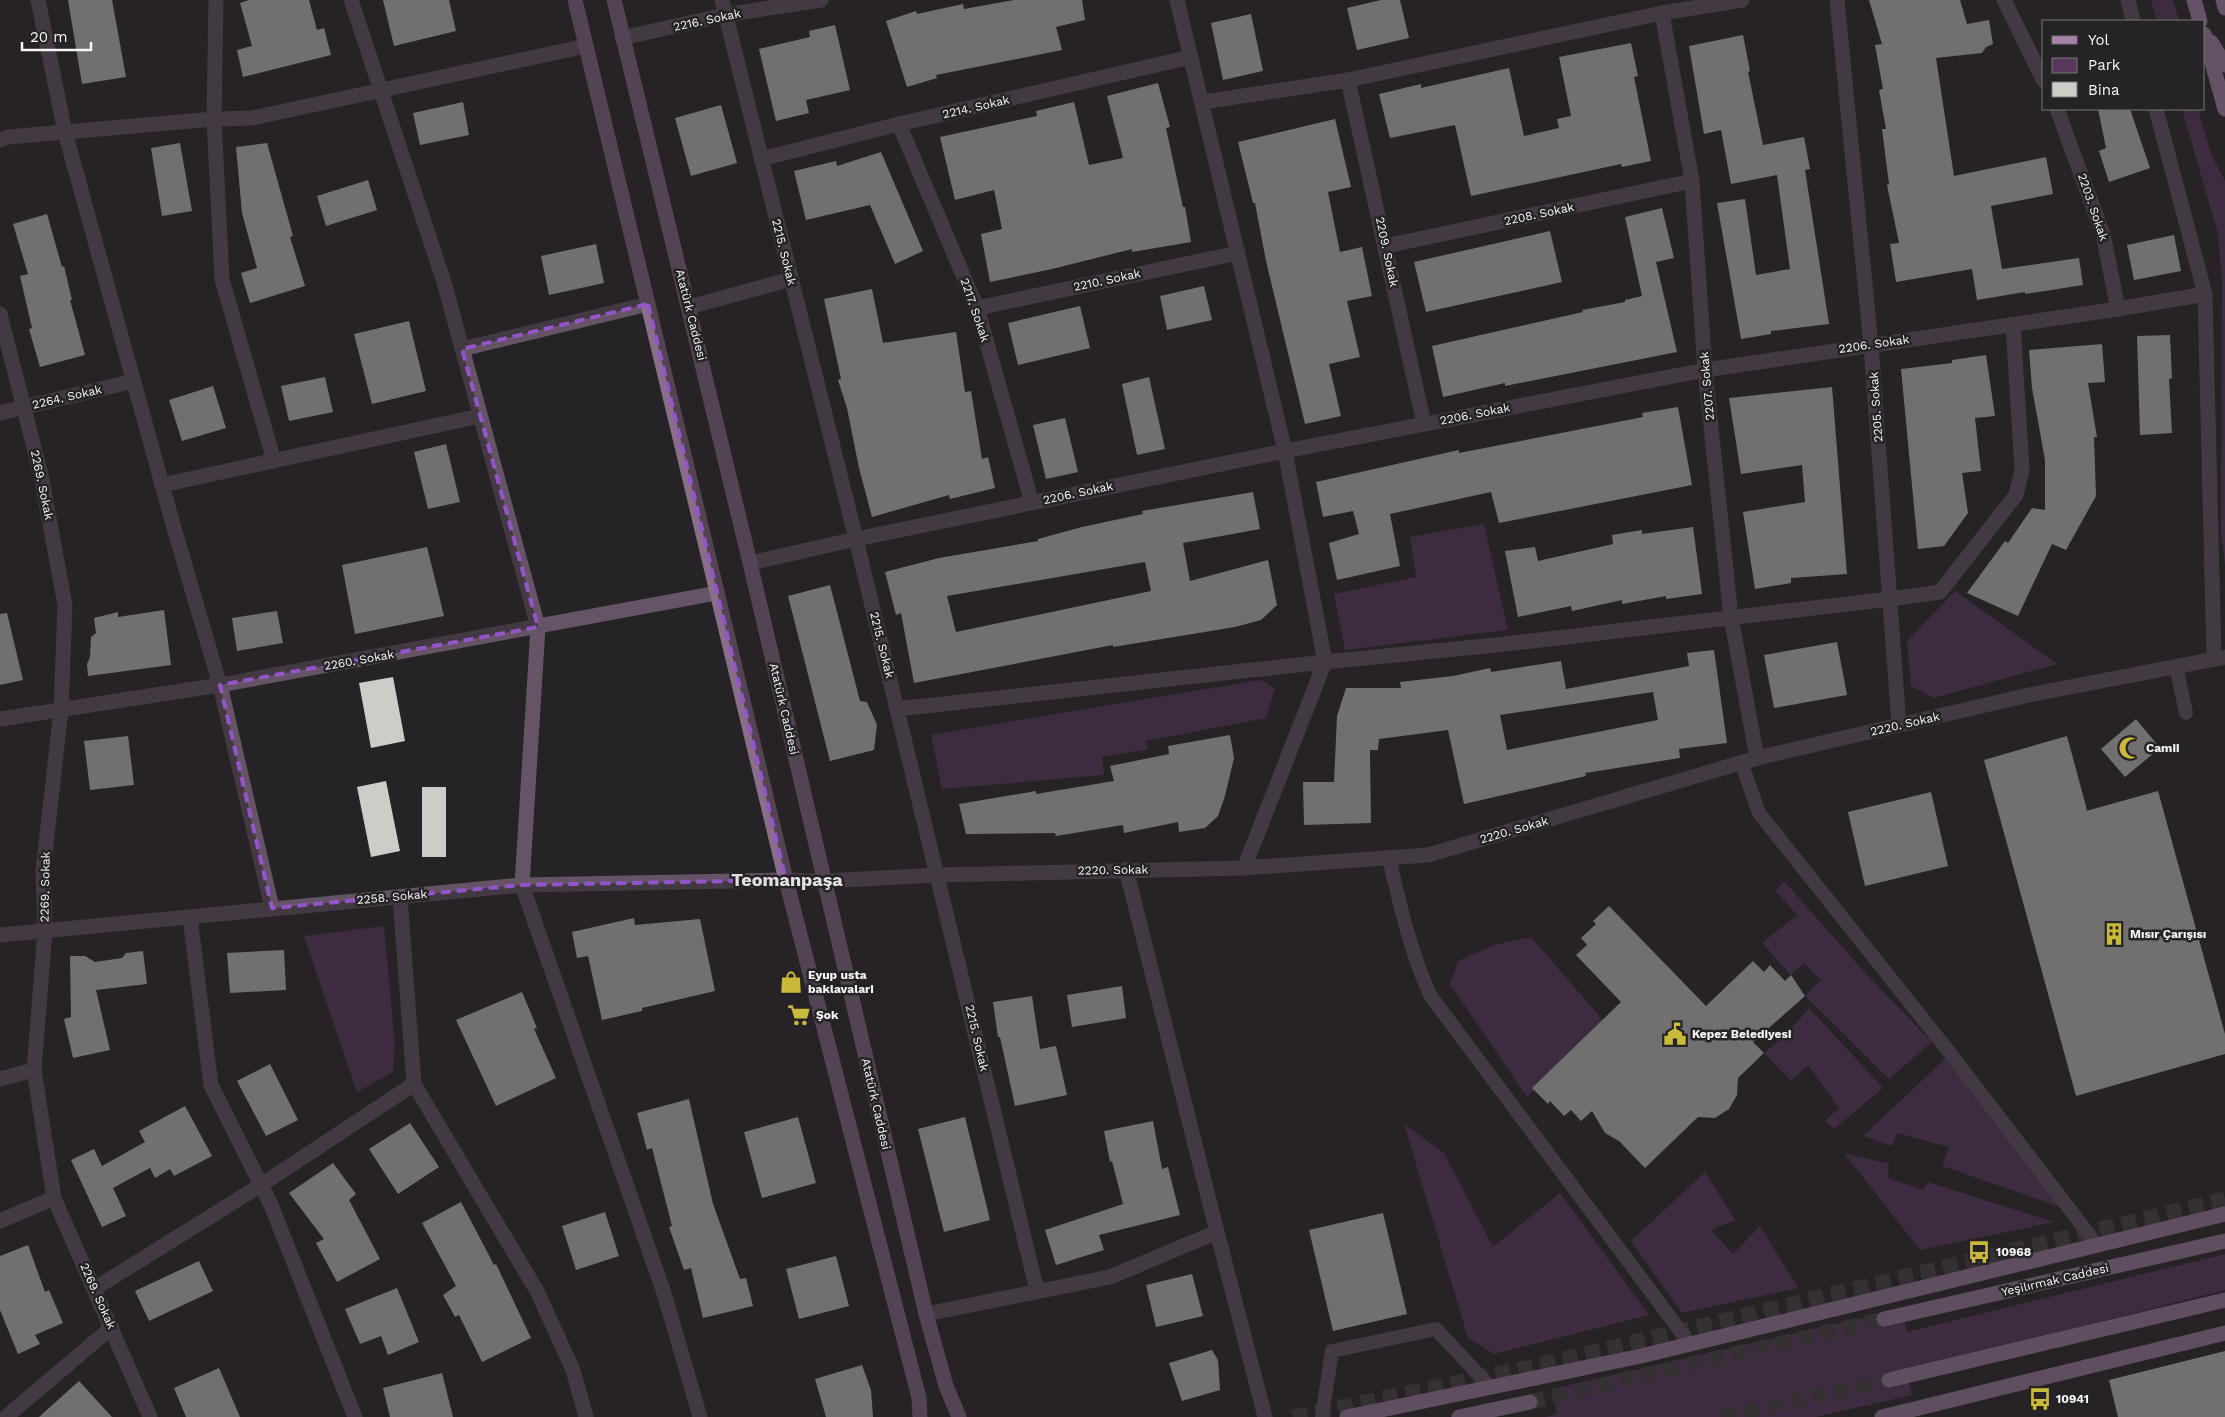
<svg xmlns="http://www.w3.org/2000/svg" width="2225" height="1417" font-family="'Work Sans',sans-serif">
  <rect width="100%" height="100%" fill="#262326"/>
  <g fill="#5a375d">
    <path d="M2151,0H2173L2179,21H2157Z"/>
    <path d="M2182,109H2198L2212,156L2225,181V565L2221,531L2222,281L2218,234Z"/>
    <path d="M1484,524L1508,630L1345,650L1334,594L1416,577L1410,537Z"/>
    <path d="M1955,591L2057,664L1934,698L1911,686L1907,641Z"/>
    <path d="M1261,680L1275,688L1266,718L1146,741L1148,749L1102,757L1104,775L942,789L931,735Z"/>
    <path d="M1784,881L1867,975L1932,1042L1889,1079L1805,996L1821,980L1804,963L1791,975L1762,943L1797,915L1776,891Z"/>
    <path d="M384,926L395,1046L393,1072L357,1092L304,936Z"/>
    <path d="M1531,937L1608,1026L1527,1097L1450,984L1458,961L1494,945Z"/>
    <path d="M1809,1008L1883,1088L1834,1129L1825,1121L1839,1108L1808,1065L1791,1081L1764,1053L1786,1035Z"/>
    <path d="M1946,1058L2070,1210L1942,1166L1949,1147L1897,1133L1892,1146L1863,1136Z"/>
    <path d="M1404,1124L1444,1153L1493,1247L1560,1193L1649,1315L1494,1354L1468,1338Z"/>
    <path d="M1844,1153L1889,1164L1888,1178L1923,1190L1928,1182L2054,1222L1920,1250Z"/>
    <path d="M1705,1172L1735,1220L1711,1230L1733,1254L1760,1226L1798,1288L1682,1313L1631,1241Z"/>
    <path d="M2225,1254V1290L1906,1371L1912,1395L1816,1417H1546L1557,1414L1552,1389L1902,1309L1907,1332Z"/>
  </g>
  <g fill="#cdcdc8" fill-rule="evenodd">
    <path d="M68,0H112L126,77L82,84Z"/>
    <path d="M249,0H309L317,30L324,28L331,55L243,77L237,50L252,46L240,3Z"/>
    <path d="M383,0H449L456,31L394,46Z"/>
    <path d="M1014,0H1082L1085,20L1056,27L1062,50L936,75L937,78L907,87L886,21L916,11L917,14L963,4L964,9Z"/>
    <path d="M1381,0H1400L1409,38L1357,50L1347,8Z"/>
    <path d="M1869,0H1960L1967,24L1989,20L1993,44L1986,47L1982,53L1936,58L1954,176L2046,157L2053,194L1991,206L2002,269L2079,258L2083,285L2025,294V292L1977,300L1972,269L1896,282L1890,244L1899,243L1887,185L1889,184L1882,129H1886L1879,90L1883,89L1875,45L1882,44Z"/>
    <path d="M1251,14L1263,71L1223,80L1211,23Z"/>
    <path d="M835,25L850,90L806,100L809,113L776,121L759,49L810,37L809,31Z"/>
    <path d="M1743,35L1750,71L1748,72L1763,145L1804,137L1810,169L1805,170L1829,324L1771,331V334L1741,339L1717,203L1745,199L1756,275L1790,269L1777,175L1731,184L1721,130L1704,134L1689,46Z"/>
    <path d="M1631,43L1638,76L1634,77L1651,161L1622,167L1621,164L1471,196L1455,125L1390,138L1379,94L1421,84V88L1509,68L1524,136L1559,128L1557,119L1571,116L1559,57Z"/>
    <path d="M1158,83L1170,127L1166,128L1183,207H1185L1191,242L1132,252V249L1052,269L990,282L981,234L1002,229L994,190L955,200L940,137L1037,116L1036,111L1074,102L1089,165L1123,158L1107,96Z"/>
    <path d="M463,102L469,135L420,145L413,113Z"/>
    <path d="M721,105L737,163L691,176L675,118Z"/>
    <path d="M2098,109H2130L2150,168L2109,182L2099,151L2106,148Z"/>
    <path d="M1335,119L1351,187L1328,192L1340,252L1362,247L1372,296L1347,301L1360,357L1329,364L1341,416L1305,424L1266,261L1255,203H1253L1238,142Z"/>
    <path d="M180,143L192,211L162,216L151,148Z"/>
    <path d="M267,143L293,236L290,237L305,286L250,303L241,273L257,268L242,213L236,147Z"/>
    <path d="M881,152L923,251L895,264L870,205L806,220L794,171L836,161L837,166Z"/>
    <path d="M368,180L377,210L326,226L317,196Z"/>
    <path d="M1662,208L1674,258L1656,262L1677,352L1505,386V383L1443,397L1432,346L1583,312L1582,310L1625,302V300L1642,296L1625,217Z"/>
    <path d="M47,214L62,267L64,266L72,300H70L85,355L40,367L29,329L32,328L20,276L28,274L13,224Z"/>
    <path d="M1550,231L1562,282L1426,312L1414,262Z"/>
    <path d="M2174,235L2181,271L2134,280L2127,245Z"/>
    <path d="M596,244L604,283L549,295L541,256Z"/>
    <path d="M1204,286L1212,320L1167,330L1160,296Z"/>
    <path d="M872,289L883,343L956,332L965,392L971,391L982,459L988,457L995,488L950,499L949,495L872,517L859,468L847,408L838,380L841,379L824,299Z"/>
    <path d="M1080,306L1090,348L1018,365L1008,323Z"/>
    <path d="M409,321L426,391L372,404L354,334Z"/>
    <path d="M2170,335L2172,378L2169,379L2172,433L2140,435L2137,336Z"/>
    <path d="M2102,344L2105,382L2088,383L2097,437H2094L2096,496L2066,550L2052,544L2018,616L1967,593L2005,541L2008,543L2032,508L2045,510V460L2032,388L2029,350Z"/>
    <path d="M1986,355L1995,416L1975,418L1981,471L1962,473L1968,513L1944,546L1918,549L1901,369L1952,363V360Z"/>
    <path d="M325,377L333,412L289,421L281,386Z"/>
    <path d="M1149,377L1165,449L1137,455L1122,384Z"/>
    <path d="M213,386L226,428L182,441L169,400Z"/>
    <path d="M1832,387L1847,574L1791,578V583L1755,589L1743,512L1805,502L1802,465L1741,474L1729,398Z"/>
    <path d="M1678,407L1692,485L1499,523L1491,492L1390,514L1400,566L1337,580L1329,543L1359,534L1353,511L1323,517L1316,482L1459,450V453L1643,417L1642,413Z"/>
    <path d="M1065,418L1078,472L1046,479L1033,425Z"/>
    <path d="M446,444L460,502L428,509L414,452Z"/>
    <path d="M1253,492L1260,529L1183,543L1190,581L1268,560L1277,605L1261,620L1235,627L1113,647V645L914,683L901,613L896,615L885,572L939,558L1038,541V539L1082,527L1143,514L1142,511ZM1145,562L1151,591L956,632L947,596Z"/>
    <path d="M1693,527L1702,594L1666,599V596L1622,604V600L1572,611L1571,606L1518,617L1505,551L1535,547L1538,561L1613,544L1612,535L1642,530V534Z"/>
    <path d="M427,547L444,616L355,634L342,565Z"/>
    <path d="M830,585L860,701L867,702L877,725L874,750L830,761L788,596Z"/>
    <path d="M164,610L171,665L88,676L87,664L90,657L91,637L96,633L94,618L118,612V617Z"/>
    <path d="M277,611L283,643L237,651L232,618Z"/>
    <path d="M7,613L23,680L0,685V614Z"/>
    <path d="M1837,642L1847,695L1774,708L1764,655Z"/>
    <path d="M1714,650L1727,743L1679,749L1680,758L1585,773L1586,776L1464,804L1448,730L1379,739L1378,750H1370L1371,823L1304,825L1303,782H1334L1337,716L1346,688H1401L1400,682L1453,676L1490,668L1491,672L1561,661L1566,689L1689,666L1687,653ZM1653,692L1658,720L1507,750L1500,715Z"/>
    <path d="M393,677L405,741L371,748L359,683Z"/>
    <path d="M2136,719L2160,748L2125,777L2101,749Z"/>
    <path d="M1230,735L1234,758L1225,796L1218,816L1205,828L1179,832L1178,822L1124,833L1123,825L1056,836L1055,833L966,834L959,804L1036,791V794L1114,781L1110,766L1169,754L1168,746Z"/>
    <path d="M128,736L134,785L90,790L84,741Z"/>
    <path d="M2067,736L2087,810L2086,811L2158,791L2225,1034V1054L2076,1096L1984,760Z"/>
    <path d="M386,781L400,851L371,857L357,787Z"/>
    <rect x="422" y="787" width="24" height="70"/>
    <path d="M1931,792L1948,866L1865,886L1848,812Z"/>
    <path d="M1609,906L1706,1006L1753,961L1764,972L1770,965L1785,981L1791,975L1805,996L1753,1042L1764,1053L1738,1078L1737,1095L1729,1109L1715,1118L1698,1117L1645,1168L1619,1141L1605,1133L1592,1111L1581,1121L1571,1110L1564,1116L1550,1101L1548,1104L1532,1088L1621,1002L1576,955L1587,945L1581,938L1596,924L1593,921Z"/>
    <path d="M634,918L635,925L700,919L715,991L642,1008V1011L602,1020L588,956L577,958L572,932Z"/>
    <path d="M284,950L286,990L230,993L227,953Z"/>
    <path d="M143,951L147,984L96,990L110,1050L73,1058L64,1019L71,1017L70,956H85L95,962L122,958L126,953Z"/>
    <path d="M1122,986L1126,1018L1072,1027L1067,995Z"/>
    <path d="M522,992L537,1028L534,1029L556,1078L496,1106L456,1020Z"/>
    <path d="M1032,996L1040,1049L1056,1046L1067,1095L1015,1106L1000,1037H998L993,1002Z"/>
    <path d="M270,1064L298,1120L266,1136L237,1081Z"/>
    <path d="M689,1099L713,1204L740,1279L746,1278L753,1306L703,1318L691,1268L684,1270L669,1227L672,1226L652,1148L647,1150L637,1113Z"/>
    <path d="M185,1106L212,1156L174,1176L170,1169L155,1178L150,1168L113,1188L126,1216L102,1227L71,1160L94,1149L102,1166L145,1142L139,1131Z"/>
    <path d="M798,1117L816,1183L762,1198L744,1132Z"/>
    <path d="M965,1117L990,1220L944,1232L918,1129Z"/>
    <path d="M1153,1121L1162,1169L1168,1167L1180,1215L1099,1235L1104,1250L1056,1265L1045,1230L1123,1204L1112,1161L1110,1162L1104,1131Z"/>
    <path d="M410,1123L439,1167L398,1194L369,1149Z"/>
    <path d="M333,1163L356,1194L349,1200L380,1259L337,1282L316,1243L324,1239L289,1193Z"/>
    <path d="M461,1202L494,1265L496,1264L531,1338L482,1362L459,1315L455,1317L443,1295L456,1286L422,1223Z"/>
    <path d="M605,1212L619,1256L576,1270L562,1226Z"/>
    <path d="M1383,1213L1407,1314L1333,1331L1309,1230Z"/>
    <path d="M28,1245L45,1292L49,1290L63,1323L35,1335L40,1344L18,1354L0,1310V1256Z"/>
    <path d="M836,1256L849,1306L799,1319L786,1269Z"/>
    <path d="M199,1261L213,1291L149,1321L135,1291Z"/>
    <path d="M1192,1274L1203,1316L1156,1327L1146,1285Z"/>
    <path d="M397,1288L419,1342L388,1355L381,1336L360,1344L345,1309Z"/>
    <path d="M1212,1350L1218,1360L1220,1390L1182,1401L1169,1363Z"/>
    <path d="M2225,1351V1417H2118L2109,1380Z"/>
    <path d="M862,1365L871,1390L873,1417H826L815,1379Z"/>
    <path d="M219,1368L240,1417H186L174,1388Z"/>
    <path d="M442,1373L453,1417H390L383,1388Z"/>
    <path d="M79,1381L112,1417H39Z"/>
  </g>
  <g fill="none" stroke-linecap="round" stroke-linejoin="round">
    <g stroke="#454245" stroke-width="15" stroke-dasharray="15 8" stroke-linecap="butt">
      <path d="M1530,1402L1884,1319"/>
      <path d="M1293,1417L1527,1368L2225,1199"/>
      <path d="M1722,1417L1889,1380"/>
    </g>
    <g stroke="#655466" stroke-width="14">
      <path d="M2176,666L2186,713"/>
      <path d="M1741,762L1759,813L1950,1053L2097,1245"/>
      <path d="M1389,858C1400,905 1410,950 1430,995L1690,1344"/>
      <path d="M1322,1417L1332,1351L1436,1329L1490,1387"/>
    </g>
    <g stroke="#655466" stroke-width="15">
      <path d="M38,0L65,132L174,528L220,685L272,908"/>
      <path d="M216,0L214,119L222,279L274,461"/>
      <path d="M351,0L444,282L538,627L522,885L664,1293L700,1417"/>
      <path d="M722,0L856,539L1037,1291"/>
      <path d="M1177,0L1285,451L1325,662L1244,868"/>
      <path d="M1837,0L1871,345L1899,725"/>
      <path d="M2004,0L2044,81"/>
      <path d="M2128,0L2133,21"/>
      <path d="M1662,13L1692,181L1705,370L1731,617L1757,758"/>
      <path d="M622,38L725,15L821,0"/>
      <path d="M1348,80L1424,424"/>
      <path d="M1203,102L1348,80L1662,13L1742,0"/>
      <path d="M2057,109L2103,234L2118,309"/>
      <path d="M2156,109L2205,294L2214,658"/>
      <path d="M899,124L977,308L1032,503"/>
      <path d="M0,140L8,137L214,119L252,118L586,46"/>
      <path d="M761,159L899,124L1191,57"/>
      <path d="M1386,246L1692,181"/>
      <path d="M689,307L791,279"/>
      <path d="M977,308L1238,253"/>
      <path d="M0,314L41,475L65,605L61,711L43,871L45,931L34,1070L54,1198L150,1417"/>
      <path d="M462,349L648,304"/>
      <path d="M0,413L134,381"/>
      <path d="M162,485L480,416"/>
      <path d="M750,563L856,539L1285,451L1705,370L2118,309L2205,294"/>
      <path d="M897,709L1325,662L1506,644L1890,599L1940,592L2016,495L2022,470L2013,324"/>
      <path d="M0,719L220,685L717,593"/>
      <path d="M1126,869L1217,1232L1265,1417"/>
      <path d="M400,897L414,1084L537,1291L573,1370L586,1417"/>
      <path d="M190,917L211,1085L271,1205L355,1417"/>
      <path d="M0,935L522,885L786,880L824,881L938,875L1244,868L1428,855L1757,758L2029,695L2225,657"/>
      <path d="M0,1079L34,1070"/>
      <path d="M0,1221L54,1198"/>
      <path d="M94,1289L261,1185L414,1084"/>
      <path d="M926,1314L1110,1277L1217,1232"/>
      <path d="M6,1417L112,1327"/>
    </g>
    <g stroke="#896e8a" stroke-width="15">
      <path d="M575,0L786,880L919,1398L920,1417"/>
      <path d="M614,0L750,563L926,1314L946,1386L959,1417"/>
    </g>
    <g stroke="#a582a7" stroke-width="15">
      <path d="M1884,1319L2225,1241"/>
      <path d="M1889,1380L2225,1300"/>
      <path d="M1347,1417L1641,1356L2225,1214"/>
      <path d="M1459,1417L1530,1402"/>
      <path d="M1882,1417L2225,1333"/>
    </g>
    <g stroke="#b28cb4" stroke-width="15">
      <path d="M2194,0L2200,21"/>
      <path d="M2223,0L2225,8"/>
      <path d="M2204,34L2225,109"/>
      <path d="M2211,42L2225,65"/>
    </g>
  </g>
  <path d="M0 0H2225V1417H0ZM648,304L786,880L522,885L272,908L220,685L538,627L462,349Z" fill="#262326" fill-opacity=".55" fill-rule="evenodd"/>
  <path fill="none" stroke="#9454ca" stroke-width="4" stroke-dasharray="10 6" stroke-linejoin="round" d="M648,304L786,880L522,885L272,908L220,685L538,627L462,349Z"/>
  <defs>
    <symbol id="mosque-bare" viewBox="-9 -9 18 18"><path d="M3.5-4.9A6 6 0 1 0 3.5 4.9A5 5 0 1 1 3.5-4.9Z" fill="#c9ba3a" stroke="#262326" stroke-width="2.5" paint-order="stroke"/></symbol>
    <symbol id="building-bare" viewBox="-9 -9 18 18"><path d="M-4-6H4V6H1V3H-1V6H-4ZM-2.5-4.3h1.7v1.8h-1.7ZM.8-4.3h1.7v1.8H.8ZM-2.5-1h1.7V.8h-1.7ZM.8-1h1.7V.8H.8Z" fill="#c9ba3a" stroke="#262326" stroke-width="2.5" paint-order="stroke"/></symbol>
    <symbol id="shop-bare" viewBox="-9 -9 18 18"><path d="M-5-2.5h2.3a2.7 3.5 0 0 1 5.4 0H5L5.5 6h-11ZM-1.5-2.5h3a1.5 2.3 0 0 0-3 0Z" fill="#c9ba3a" stroke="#262326" stroke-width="2.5" paint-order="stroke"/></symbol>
    <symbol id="supermarket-bare" viewBox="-9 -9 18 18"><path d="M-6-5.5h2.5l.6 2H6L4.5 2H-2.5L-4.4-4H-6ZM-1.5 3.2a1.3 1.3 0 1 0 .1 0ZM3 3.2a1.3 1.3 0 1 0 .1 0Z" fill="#c9ba3a" stroke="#262326" stroke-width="2.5" paint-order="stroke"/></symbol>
    <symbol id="civic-bare" viewBox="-9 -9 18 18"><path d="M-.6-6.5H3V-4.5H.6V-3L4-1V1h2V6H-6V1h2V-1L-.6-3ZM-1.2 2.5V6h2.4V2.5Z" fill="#c9ba3a" stroke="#262326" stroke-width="2.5" paint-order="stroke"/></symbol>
    <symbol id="bus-bare" viewBox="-9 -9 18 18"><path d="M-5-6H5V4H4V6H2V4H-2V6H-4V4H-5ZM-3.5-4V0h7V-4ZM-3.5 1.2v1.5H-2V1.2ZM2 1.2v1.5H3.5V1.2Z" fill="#c9ba3a" stroke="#262326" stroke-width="2.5" paint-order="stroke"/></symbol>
  </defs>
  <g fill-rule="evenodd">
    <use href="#mosque-bare" x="2114" y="732" width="32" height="32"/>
    <use href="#building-bare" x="2098" y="918" width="32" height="32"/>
    <use href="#shop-bare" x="775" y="966" width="32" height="32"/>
    <use href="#supermarket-bare" x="783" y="999" width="32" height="32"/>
    <use href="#civic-bare" x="1659" y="1018" width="32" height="32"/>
    <use href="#bus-bare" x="1963" y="1236" width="32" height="32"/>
    <use href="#bus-bare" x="2024" y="1383" width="32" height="32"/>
  </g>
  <g text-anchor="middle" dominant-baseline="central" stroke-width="5" stroke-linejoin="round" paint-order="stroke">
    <g font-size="12" fill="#f6f4f6" stroke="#262326">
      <text transform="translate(707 20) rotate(-12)">2216. Sokak</text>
      <text transform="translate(976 107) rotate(-13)">2214. Sokak</text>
      <text transform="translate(2093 207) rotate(71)">2203. Sokak</text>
      <text transform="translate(1539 214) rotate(-12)">2208. Sokak</text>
      <text transform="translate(784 252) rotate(76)">2215. Sokak</text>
      <text transform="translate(1387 252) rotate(78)">2209. Sokak</text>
      <text transform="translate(1107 280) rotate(-12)">2210. Sokak</text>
      <text transform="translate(975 310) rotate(71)">2217. Sokak</text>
      <text transform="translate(691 315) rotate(76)">Atatürk Caddesi</text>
      <text transform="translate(1874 344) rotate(-8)">2206. Sokak</text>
      <text transform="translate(1707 386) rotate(-95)">2207. Sokak</text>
      <text transform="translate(67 397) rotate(-13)">2264. Sokak</text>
      <text transform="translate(1876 407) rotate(-94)">2205. Sokak</text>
      <text transform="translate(1475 414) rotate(-11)">2206. Sokak</text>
      <text transform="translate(42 485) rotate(78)">2269. Sokak</text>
      <text transform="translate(1078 493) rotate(-12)">2206. Sokak</text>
      <text transform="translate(882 645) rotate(76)">2215. Sokak</text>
      <text transform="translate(359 660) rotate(-10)">2260. Sokak</text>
      <text transform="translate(784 709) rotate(77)">Atatürk Caddesi</text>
      <text transform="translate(1905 724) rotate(-13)">2220. Sokak</text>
      <text transform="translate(1514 830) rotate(-16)">2220. Sokak</text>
      <text transform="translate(1113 870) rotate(-1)">2220. Sokak</text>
      <text transform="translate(45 887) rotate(-89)">2269. Sokak</text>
      <text transform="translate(392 897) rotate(-5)">2258. Sokak</text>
      <text transform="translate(977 1038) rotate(77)">2215. Sokak</text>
      <text transform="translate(876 1104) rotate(77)">Atatürk Caddesi</text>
      <text transform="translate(2055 1280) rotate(-13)">Yeşilırmak Caddesi</text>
      <text transform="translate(98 1296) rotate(66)">2269. Sokak</text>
    </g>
    <g font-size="12" font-weight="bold" fill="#f6f4f6" stroke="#262326" text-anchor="start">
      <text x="2146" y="748">Camii</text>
      <text x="2130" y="934">Mısır Çarışısı</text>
      <text x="808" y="975">Eyup usta<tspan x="808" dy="14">baklavalari</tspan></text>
      <text x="816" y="1015">Şok</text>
      <text x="1692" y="1034">Kepez Belediyesi</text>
      <text x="1996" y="1252">10968</text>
      <text x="2056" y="1399">10941</text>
    </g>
    <g font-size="18" font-weight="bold" fill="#e3dfe3" stroke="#262326">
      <text x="787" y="879">Teomanpaşa</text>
    </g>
  </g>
  <rect x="2042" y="20" width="162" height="90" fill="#262326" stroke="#797779"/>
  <rect x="2052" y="36" width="25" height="8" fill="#a582a7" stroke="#797779"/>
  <text x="2088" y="45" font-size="15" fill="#f6f4f6">Yol</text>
  <rect x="2052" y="58" width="25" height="15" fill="#5a375d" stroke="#797779"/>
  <text x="2088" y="70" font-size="15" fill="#f6f4f6">Park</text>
  <rect x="2052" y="82" width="25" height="15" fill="#cdcdc8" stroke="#797779"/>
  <text x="2088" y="95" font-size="15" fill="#f6f4f6">Bina</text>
  <path d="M22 42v8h69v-8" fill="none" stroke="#f6f4f6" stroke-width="2.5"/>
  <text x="30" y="42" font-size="15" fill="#f6f4f6" stroke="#262326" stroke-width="4" paint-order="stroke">20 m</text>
</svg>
